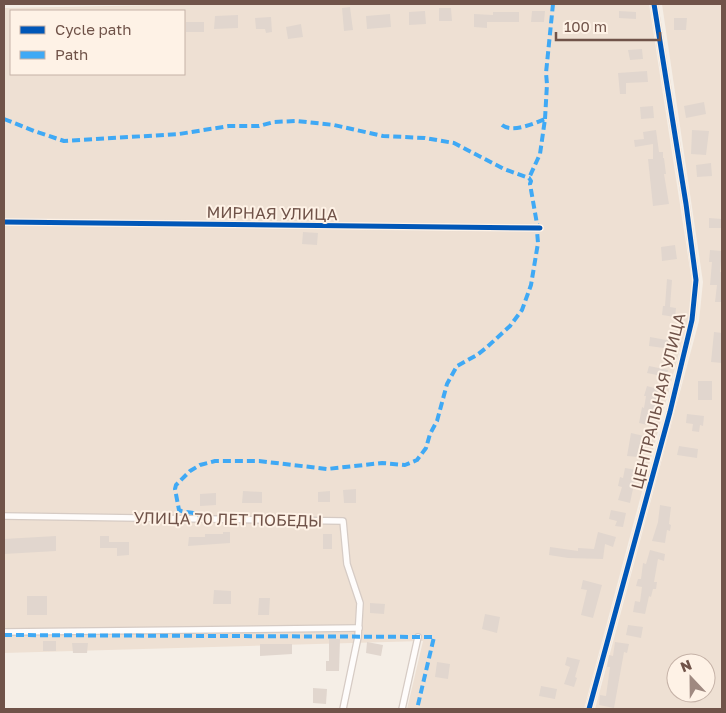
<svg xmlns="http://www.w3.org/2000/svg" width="726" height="713" font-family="'Golos Text',sans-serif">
  <rect width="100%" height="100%" fill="#f5eee6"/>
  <g fill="#eee0d3" fill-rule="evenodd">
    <path d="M216,4H649L692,282L688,319L584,709H407L423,641L4,653V8ZM11,11H184V74H11Z"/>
    <path d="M662,4H722V709H595L699,321L703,282ZM676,663H706V693H676Z"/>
  </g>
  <g fill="#e1d6ce">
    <path d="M350,7L353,30L344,31L342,8Z"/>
    <path d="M439,8H451L452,21H439Z"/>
    <path d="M425,11L426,24L409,25V12Z"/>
    <path d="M532,11H545L544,22H531Z"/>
    <path d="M619,11L636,12V19L619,18Z"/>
    <path d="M493,12H519V22H487V28L474,27V14L493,15Z"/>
    <path d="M390,14L391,27L367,29L366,16Z"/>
    <path d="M238,15V28L214,29L215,16Z"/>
    <path d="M271,17L272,32L266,33L265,29H256L255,18Z"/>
    <path d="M674,18H687L686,30H674Z"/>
    <rect x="186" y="22" width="18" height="10"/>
    <path d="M301,24L303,37L288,39L286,27Z"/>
    <path d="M642,49L643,59L630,60L628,50Z"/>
    <path d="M647,71L648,82L626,83V94H620L618,73Z"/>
    <path d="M704,102L706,114L686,118L684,106Z"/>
    <path d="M653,106L654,118L641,119L640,107Z"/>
    <path d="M656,130L659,152H663V158H664L666,174H664L669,204L653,206L648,159H653V144L635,147L634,140L644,139L643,132Z"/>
    <path d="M692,130L709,131L706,155L691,154Z"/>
    <path d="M711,163L712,176L697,177L696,165Z"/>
    <path d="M709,218L722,219V228H709Z"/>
    <path d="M303,232L318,233L317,245L302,244Z"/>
    <path d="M675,245L677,259L662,261L661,247Z"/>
    <path d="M710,250L722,251L720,272H722V302H715L717,285H710L712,262H709Z"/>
    <path d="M667,279L672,280L670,307L676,308L675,317L662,315L663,306H665Z"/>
    <path d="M714,332L722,333V363L711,362Z"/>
    <path d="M650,337L672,341L671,349L649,346Z"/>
    <path d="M649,366L668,370L667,377L647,373Z"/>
    <rect x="698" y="381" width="14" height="19"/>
    <path d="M647,386L661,390L657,408L655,407L652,426L639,423L642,407L644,408L646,396H644Z"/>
    <path d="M687,414L704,416L703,426L700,425L699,432L692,431L693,424L686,423Z"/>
    <path d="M631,433L644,436L641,447H639L638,457L627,456Z"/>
    <path d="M679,446L698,449L697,458L677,455Z"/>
    <path d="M625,468L637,470L630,503L618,500L622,487L618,486L620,477L623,478Z"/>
    <path d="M356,489V503H344L343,490Z"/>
    <path d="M243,491L262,492V503H242Z"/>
    <path d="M330,491V502H318V492Z"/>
    <path d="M216,493V505L200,506V494Z"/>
    <path d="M660,505L671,507L669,524L671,525L670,531L667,530L665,543L652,541L658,522Z"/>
    <path d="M611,510L626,513L623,527L615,526L617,521L609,519Z"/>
    <path d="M223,532H230V543L188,546L189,537H205V534H223Z"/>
    <path d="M598,532L616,537L613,547L605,544L603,559L568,558L549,555L550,547L578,551V548L594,549Z"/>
    <rect x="323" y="534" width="9" height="15"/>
    <path d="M56,536V551L4,554V539Z"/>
    <path d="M100,536H109V542H129V555L117,556V548H100Z"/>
    <path d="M650,550L665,554L664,561L658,559L654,582H657L656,589H653L651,597L649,596L645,614L633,612L635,601L640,602L642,587L636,586L638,579H641L643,563L646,564Z"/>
    <path d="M583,580L602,585L593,618L581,615L587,590L581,589Z"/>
    <path d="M214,590L231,591V604H213Z"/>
    <rect x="27" y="596" width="20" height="19"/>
    <path d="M259,598H270L269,615H258Z"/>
    <path d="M370,603L385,604L384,614L370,613Z"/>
    <path d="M485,614L500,617L497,633L482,629Z"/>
    <path d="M628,625L643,627L641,638L626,635Z"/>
    <path d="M329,639H340L339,671H326V661H329Z"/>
    <rect x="43" y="641" width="13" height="10"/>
    <path d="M367,642L383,645L381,656L366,653Z"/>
    <path d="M615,642L629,644L627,653L624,652L614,708L599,705L600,695L606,696L610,667H607L609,655L613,656Z"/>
    <path d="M72,643H88L87,653H73Z"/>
    <path d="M260,644H292V654L260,656Z"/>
    <path d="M567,657L580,660L575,677L577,678L574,687L564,684L570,667L565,665Z"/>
    <path d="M437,662L450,664L448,679L435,677Z"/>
    <path d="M541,686L557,689L555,699L539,696Z"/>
    <path d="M313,688L327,689L326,704L313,703Z"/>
  </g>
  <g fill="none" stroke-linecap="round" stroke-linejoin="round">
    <defs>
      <g id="minor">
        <path d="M4,222L540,228"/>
        <path d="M4,516L343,521L347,564L360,603L358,637L343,709"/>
        <path d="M4,632L359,628"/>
        <path d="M402,709L418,637"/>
        <path d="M589,709L670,412L692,320L696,280L686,204L654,4"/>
      </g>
    </defs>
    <use href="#minor" stroke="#d6cbc4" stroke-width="8"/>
    <use href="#minor" stroke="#fefcfb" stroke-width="5.5"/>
    <g stroke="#3fa9f5" stroke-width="4" stroke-dasharray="8 4" stroke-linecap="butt">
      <path d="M4,119L34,131L64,141L179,134L229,126H259L274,122L297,121L334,125L383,136L425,138L454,143L504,169L529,178L531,181L530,184L537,224L540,228L537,231L538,243L531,285L522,310L510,326L486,348L477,355L457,366L447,384L437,421L430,434L426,448L417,460L405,465L382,463L327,469L259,461H215L200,465L190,471L176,485L175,489L179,510C186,514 197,510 202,519L197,514"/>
      <path d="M545,119L547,84L546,73L553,4"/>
      <path d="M502,125C512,133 533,124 545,119L540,154L529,178"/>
      <path d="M4,635L434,637L417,709"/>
    </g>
    <defs>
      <g id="cycleway">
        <path d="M4,222L540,228"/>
        <path d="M589,709L670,412L692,320L696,280L686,204L654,4"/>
      </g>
    </defs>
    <use href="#cycleway" stroke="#fef2e6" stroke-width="8"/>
    <use href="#cycleway" stroke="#0057b8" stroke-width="5"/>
  </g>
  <g text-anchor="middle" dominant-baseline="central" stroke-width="4" stroke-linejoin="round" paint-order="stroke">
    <g font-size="16" fill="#705349" stroke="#fef2e6">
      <text transform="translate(272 213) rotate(1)">МИРНАЯ УЛИЦА</text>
      <text transform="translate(658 401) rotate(-76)">ЦЕНТРАЛЬНАЯ УЛИЦА</text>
      <text transform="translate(228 519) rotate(1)">УЛИЦА 70 ЛЕТ ПОБЕДЫ</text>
    </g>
  </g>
  <rect width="726" height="713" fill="none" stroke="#705349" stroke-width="10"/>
  <rect x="10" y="10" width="175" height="65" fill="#fef2e6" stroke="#c5b2a7"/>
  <rect x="20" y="26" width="25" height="8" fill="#0057b8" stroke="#c5b2a7"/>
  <text x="55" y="35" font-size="15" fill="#705349">Cycle path</text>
  <rect x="20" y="51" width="25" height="8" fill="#3fa9f5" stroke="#c5b2a7"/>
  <text x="55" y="60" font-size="15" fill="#705349">Path</text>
  <g transform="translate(691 678) rotate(338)"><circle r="24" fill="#fef2e6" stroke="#c5b2a7"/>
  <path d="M0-4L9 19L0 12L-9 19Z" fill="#9f8980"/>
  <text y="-8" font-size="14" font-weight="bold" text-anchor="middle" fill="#705349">N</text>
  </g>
  <path d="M556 32v8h104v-8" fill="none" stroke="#705349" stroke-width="2.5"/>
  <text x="564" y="32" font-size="15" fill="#705349" stroke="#fef2e6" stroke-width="4" paint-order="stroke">100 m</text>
</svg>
